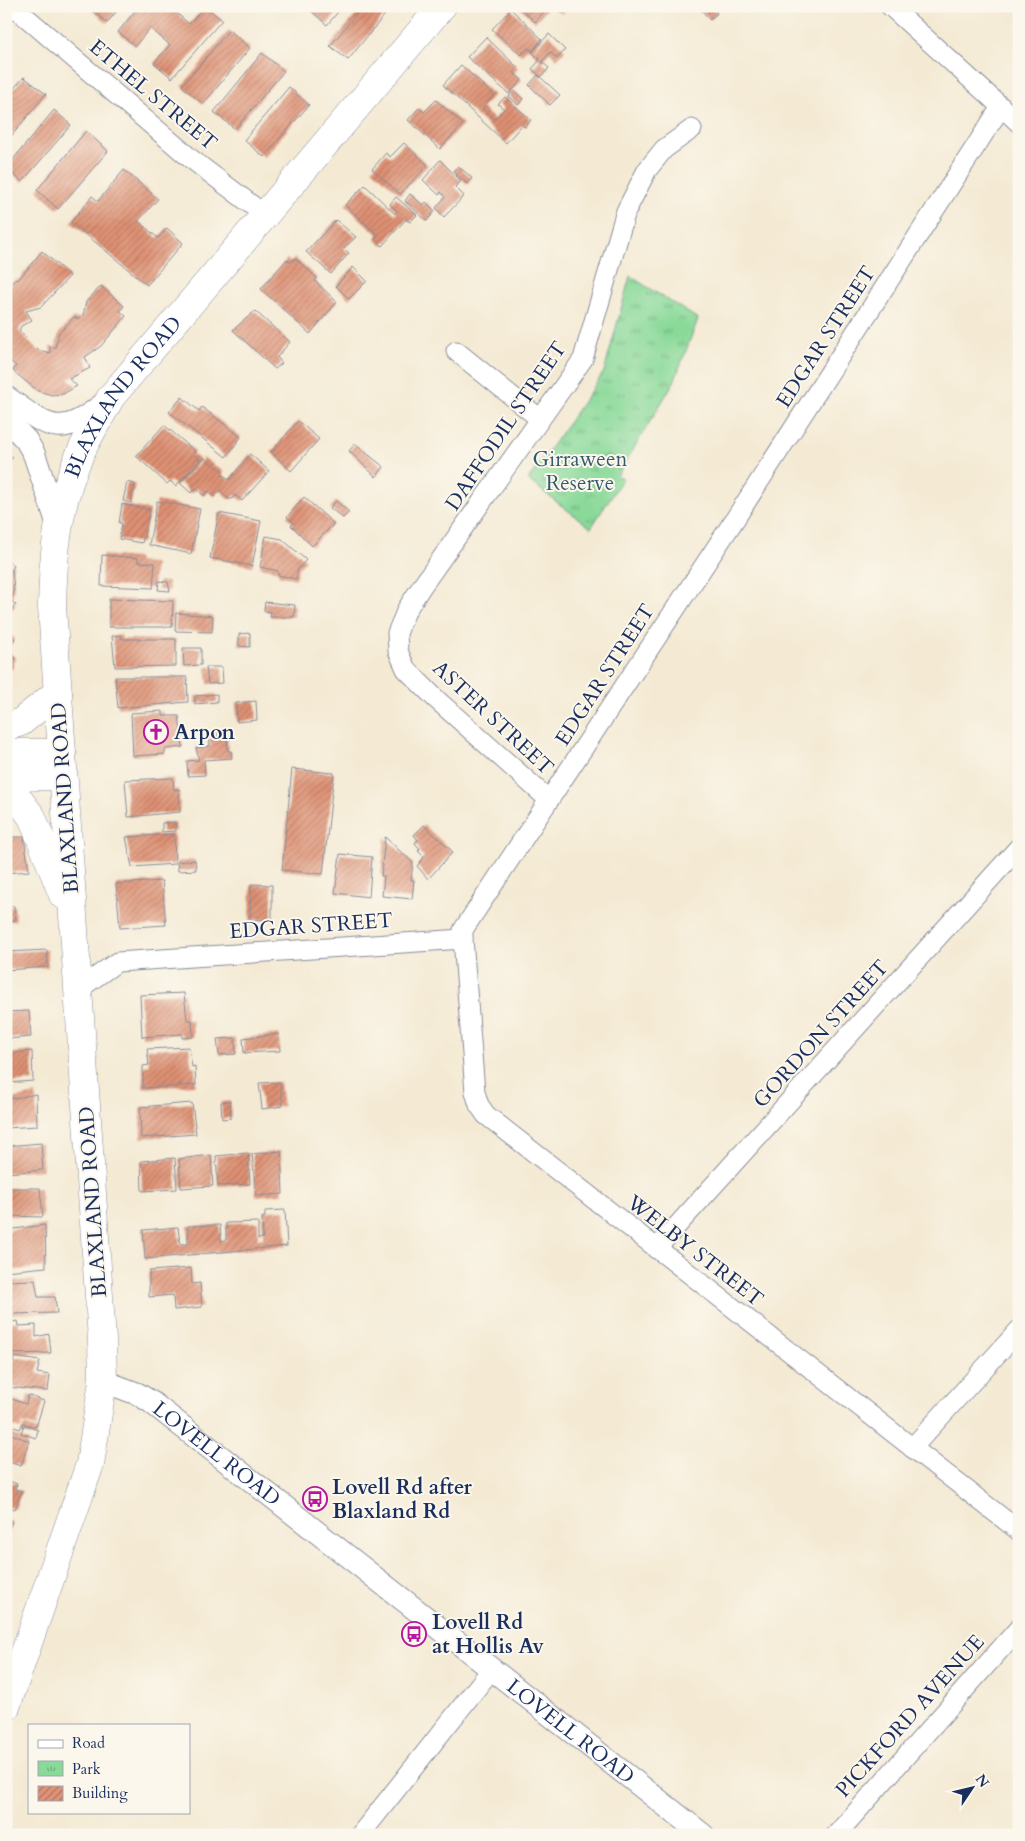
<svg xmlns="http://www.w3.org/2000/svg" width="1025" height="1841" font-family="Cardo,serif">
  <defs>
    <pattern id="park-tufts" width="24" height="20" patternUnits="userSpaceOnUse" patternTransform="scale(1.25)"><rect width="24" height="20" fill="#89d999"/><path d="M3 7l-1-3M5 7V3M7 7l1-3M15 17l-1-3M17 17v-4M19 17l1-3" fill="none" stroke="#6fb080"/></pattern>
    <pattern id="building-hatch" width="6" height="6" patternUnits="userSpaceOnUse" patternTransform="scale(1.25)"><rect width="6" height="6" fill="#df9173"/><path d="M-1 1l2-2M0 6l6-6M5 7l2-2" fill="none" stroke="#b47762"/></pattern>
  </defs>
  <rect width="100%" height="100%" fill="#fbf7ec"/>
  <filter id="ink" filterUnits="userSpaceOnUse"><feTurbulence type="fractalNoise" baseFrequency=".02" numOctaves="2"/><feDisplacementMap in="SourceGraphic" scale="10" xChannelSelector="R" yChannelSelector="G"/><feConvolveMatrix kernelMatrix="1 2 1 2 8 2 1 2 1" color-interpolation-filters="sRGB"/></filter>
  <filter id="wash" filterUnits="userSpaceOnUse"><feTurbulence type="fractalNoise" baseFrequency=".0096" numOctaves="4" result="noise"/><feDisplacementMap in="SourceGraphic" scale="20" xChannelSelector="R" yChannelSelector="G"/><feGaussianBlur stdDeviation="1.12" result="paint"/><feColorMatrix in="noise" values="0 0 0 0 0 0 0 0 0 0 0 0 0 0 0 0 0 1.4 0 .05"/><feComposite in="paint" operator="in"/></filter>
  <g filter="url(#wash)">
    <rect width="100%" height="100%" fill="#f4ead4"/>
    <path fill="url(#park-tufts)" stroke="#52847c" d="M630,276L698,319L674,382L617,476L623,478L591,528L528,480L604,372Z"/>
    <g id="blocks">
      <g fill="url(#building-hatch)">
        <path d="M96,6H121L107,23L92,10Z"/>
        <path d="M139,6H169L189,24L205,6L222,20L172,78L154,63L170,45L150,28L135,46L118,32Z"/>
        <path d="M306,6H343L327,25Z"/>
        <path d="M363,6H392L348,60L330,46Z"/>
        <path d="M518,6H549L535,22Z"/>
        <path d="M553,6H569L562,14Z"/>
        <path d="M698,6H717L714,9L717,13L710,20Z"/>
        <path d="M511,9L542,39L532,51L528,48L521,55L492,29Z"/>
        <path d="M229,30L250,48L203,104L182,86Z"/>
        <path d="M549,34L565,50L557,59L550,52L542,62L549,68L541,77L532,69L540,60L532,52Z"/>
        <path d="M486,37L518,68L514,73L522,80L509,94L467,57Z"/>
        <path d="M262,53L284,71L235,129L214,112Z"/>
        <path d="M461,65L494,95L482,108L494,119L504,109L498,104L505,97L531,120L525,127L522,125L506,143L443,85Z"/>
        <path d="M538,75L560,95L550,105L529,85Z"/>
        <path d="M24,77L46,94L8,140L6,97Z"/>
        <path d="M289,87L309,105L264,157L244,140Z"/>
        <path d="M515,91L523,99L518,105L509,96Z"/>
        <path d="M436,100L463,124L440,149L408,120L419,108L424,112Z"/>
        <path d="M54,110L71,125L22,182L6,168Z"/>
        <path d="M86,131L108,151L58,209L37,190Z"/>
        <path d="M404,143L428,165L400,194L372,169L386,153L390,157Z"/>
        <path d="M440,160L461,181L455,187L464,196L444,217L436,208L445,197L441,192L439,195L423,180Z"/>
        <path d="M458,166L472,178L467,184L453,171Z"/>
        <path d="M124,170L158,199L138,221L158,238L167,228L183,243L147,285L71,222L92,196L98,201Z"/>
        <path d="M365,185L395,214L397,211L390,204L396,197L417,215L410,222L406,219L382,246L375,239L378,235L345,205Z"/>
        <path d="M410,194L423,205L426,202L435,211L427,221L405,201Z"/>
        <path d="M336,220L356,237L344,248L349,253L331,274L306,252Z"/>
        <path d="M42,251L70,276L41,307L26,311L32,320L21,326L19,331L38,350L50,353V346L55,348L59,333L74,317L78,319L83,316L86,302L101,286L124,306L120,311L126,316L101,346L85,357L90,368L69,379L77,386L63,394L52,395L38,391L13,371L16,366L6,358V293L14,280L19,279Z"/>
        <path d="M295,258L317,278L315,281L337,302L310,334L261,289L287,259L290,262Z"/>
        <path d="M353,267L367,281L349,299L336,286Z"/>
        <path d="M255,311L290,342L277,357L282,363L275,369L233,330Z"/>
        <path d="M182,397L199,411L202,407L241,437L226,457L169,412Z"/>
        <path d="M298,421L319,439L291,471L271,452Z"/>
        <path d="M164,425L195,451L193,454L200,460L176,486L170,481L167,484L136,456Z"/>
        <path d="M355,444L384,467L376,477L349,451Z"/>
        <path d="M6,452L13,457L6,466Z"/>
        <path d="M250,454L269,471L242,501L235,495L232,499H228L220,490L214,497L208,491L204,496L196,488L191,493L180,483L204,458L224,472L222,474L229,480Z"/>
        <path d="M127,482L135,484L131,503L123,501Z"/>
        <path d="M304,497L334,524L312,546L291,525L294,523L287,517Z"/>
        <path d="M157,501L200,509L191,554L149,545Z"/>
        <path d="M336,501L349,512L343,518L330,508Z"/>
        <path d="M122,504L150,510L142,543L119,539L122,523H119Z"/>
        <path d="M219,513L261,521L252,566L210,558Z"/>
        <path d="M266,536L282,539L306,560L298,569L296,579L278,575V571L260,567Z"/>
        <path d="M102,555L138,558V562L155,563L153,588L101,586Z"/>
        <path d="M8,561L14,566L12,570L14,589L11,601L16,605L6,616Z"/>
        <path d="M159,581L168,582L170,591L158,590Z"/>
        <path d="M109,599L173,601L172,627H109Z"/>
        <path d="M265,602L295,605L294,617H270L271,612L264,611Z"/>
        <path d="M176,613L213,616L212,632L175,631Z"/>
        <path d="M6,632L15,639L8,648L11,651L9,653L16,658L13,662V668L6,674Z"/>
        <path d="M250,633V647L239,646V634Z"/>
        <path d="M121,635L122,639H176V666L115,667L112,636Z"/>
        <path d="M183,648H201V665L184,666Z"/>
        <path d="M206,667H222L223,683L208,684Z"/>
        <path d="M115,677H187L188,702L118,708Z"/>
        <path d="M217,694V702L195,704V696Z"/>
        <path d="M256,701L257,720L237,722L236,703Z"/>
        <path d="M163,711V716H179L183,747L165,749V754L133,756L131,713Z"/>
        <path d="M227,733L228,751H231L232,758L204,760L205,775L188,776L187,761L199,760L196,748L210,746L209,734Z"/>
        <path d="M292,769L334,773L323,874L282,870Z"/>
        <path d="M173,778L174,790L179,789L180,812L128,817L125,780Z"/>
        <path d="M175,822L176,831L162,832V823Z"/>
        <path d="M424,825L453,852L428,879L417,866L424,857L418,851L420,849L415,843L418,840L414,835Z"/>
        <path d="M174,834L175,864L132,867L126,837Z"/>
        <path d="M6,837H24L29,871L6,873Z"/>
        <path d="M385,837L413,863L411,880H414L412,899L382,896L384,876H381Z"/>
        <path d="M340,854L372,857L369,897L335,893Z"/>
        <path d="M195,860L196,870L178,871L177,862Z"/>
        <path d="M162,881L166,925L120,928L116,884Z"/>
        <path d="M251,884L272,885V919L250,920Z"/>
        <path d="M6,906H14L16,920L6,922Z"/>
        <path d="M47,950L48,967L6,970V952Z"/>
        <path d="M184,993L187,1020H192L193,1037L182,1038V1034L142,1037L140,995Z"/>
        <path d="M29,1011L31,1037L6,1039V1012Z"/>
        <path d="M279,1034L280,1051L244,1053L243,1038Z"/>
        <path d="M235,1038L236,1054L219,1055L217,1039Z"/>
        <path d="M189,1047L192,1067L195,1066L196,1085L143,1088V1066L149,1065L147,1049Z"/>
        <path d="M32,1051L33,1081L6,1083V1054Z"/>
        <path d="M280,1082L283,1106L262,1109L259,1083Z"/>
        <path d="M36,1094L37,1126L6,1128V1100Z"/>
        <path d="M230,1101L231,1118L222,1119L221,1102Z"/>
        <path d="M192,1103L196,1134L141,1138L140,1107Z"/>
        <path d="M41,1143L43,1170L6,1173V1146Z"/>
        <path d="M281,1151L283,1194L256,1196L252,1154Z"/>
        <path d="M248,1153L250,1184L218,1186L216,1156Z"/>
        <path d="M211,1155L213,1186L181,1188L179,1159Z"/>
        <path d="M175,1158L177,1189L142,1191L141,1161Z"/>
        <path d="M6,1188H40L43,1217L6,1216Z"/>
        <path d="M285,1210L287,1246L145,1259L143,1230L178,1227L180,1244H188V1226L220,1225L221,1241L226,1240V1223L258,1222V1239L263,1238L262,1218L265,1217V1211Z"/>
        <path d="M45,1225L46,1267L6,1271V1230Z"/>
        <path d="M191,1268L192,1284L200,1283L202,1307L174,1310L173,1295L149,1297V1271Z"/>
        <path d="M35,1280L38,1297H55L57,1313L6,1314V1281Z"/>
        <path d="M18,1321L19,1326L36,1325V1337L49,1334L51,1353L6,1354V1323Z"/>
        <path d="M14,1357L40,1361L37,1373L50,1375L48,1391L6,1387V1362L13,1363Z"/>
        <path d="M28,1395L44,1401L36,1427L23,1423L20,1429L6,1424V1397L26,1404Z"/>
        <path d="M24,1425L38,1430L36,1438L21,1433Z"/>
        <path d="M6,1432L29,1441L21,1466L6,1461Z"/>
        <path d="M6,1480L17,1484L15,1489L22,1491L15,1509L9,1507L6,1513Z"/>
        <path d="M6,1520L12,1522L6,1535Z"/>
      </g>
    </g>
  </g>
  <g filter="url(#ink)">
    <use href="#blocks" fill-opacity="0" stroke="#888c99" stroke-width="1"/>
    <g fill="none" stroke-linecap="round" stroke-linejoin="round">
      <defs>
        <g id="minor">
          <path d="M13,6L190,158L265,215"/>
          <path d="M890,6L1019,123"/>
          <path d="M1001,107L735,519L463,930V939L475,1092L479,1105L486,1115L1019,1531"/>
          <path d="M456,351L540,419"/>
          <path d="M549,800L436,699L406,669L398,651L397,633L407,609L422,586L583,359L626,211L647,170L664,149L692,129"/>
          <path d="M79,989L117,962L463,939"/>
          <path d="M656,1249L1019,847"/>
          <path d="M912,1448L1019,1330"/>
          <path d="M360,1835L491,1670"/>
          <path d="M836,1835L1019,1628"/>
        </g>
        <g id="tertiary">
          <path d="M6,397C52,430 60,439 107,401"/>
          <path d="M6,419L26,440L34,454L58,525"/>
          <path id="s1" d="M103,1381L138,1394L151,1402L703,1835"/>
        </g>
        <g id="primary">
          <path d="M6,727L21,722L58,692"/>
          <path d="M6,753H62"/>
          <path d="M6,777L63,776"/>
          <path d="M6,783L32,817L63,895"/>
          <path id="s2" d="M6,1707L90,1464L103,1381L102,1340L52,607C53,554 58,503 80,454C89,434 101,416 111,397L442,6"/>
        </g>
      </defs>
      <use href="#minor" stroke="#888c99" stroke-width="21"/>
      <use href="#tertiary" stroke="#888c99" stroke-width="24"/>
      <use href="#primary" stroke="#888c99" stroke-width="29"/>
      <use href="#minor" stroke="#fff" stroke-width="19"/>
      <use href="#tertiary" stroke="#fff" stroke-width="22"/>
      <use href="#primary" stroke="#fff" stroke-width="28"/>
    </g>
  </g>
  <defs>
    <symbol id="church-ring" viewBox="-11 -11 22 22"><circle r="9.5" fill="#fbf7ec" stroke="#b5179e" stroke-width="1.5"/><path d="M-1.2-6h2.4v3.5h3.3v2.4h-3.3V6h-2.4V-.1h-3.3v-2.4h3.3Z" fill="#b5179e"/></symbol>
    <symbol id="bus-ring" viewBox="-11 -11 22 22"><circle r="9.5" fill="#fbf7ec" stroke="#b5179e" stroke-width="1.5"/><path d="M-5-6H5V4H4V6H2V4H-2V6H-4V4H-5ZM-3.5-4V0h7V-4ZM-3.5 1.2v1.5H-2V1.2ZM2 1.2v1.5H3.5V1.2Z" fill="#b5179e"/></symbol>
  </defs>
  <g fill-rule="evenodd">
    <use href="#church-ring" x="142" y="718" width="28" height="28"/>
    <use href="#bus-ring" x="301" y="1485" width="28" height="28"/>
    <use href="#bus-ring" x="400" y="1620" width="28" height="28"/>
  </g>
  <g text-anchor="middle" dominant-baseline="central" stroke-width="4" stroke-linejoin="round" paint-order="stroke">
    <g font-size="21" fill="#1b2f5e" stroke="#fbf7ec">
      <text transform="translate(153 95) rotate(40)">ETHEL STREET</text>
      <text transform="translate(826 337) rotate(-57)">EDGAR STREET</text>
      <text stroke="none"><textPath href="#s2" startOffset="1345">BLAXLAND ROAD</textPath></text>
      <text transform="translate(506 426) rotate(-56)">DAFFODIL STREET</text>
      <text transform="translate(605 675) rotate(-57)">EDGAR STREET</text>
      <text transform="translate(493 718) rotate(43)">ASTER STREET</text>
      <text transform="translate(65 798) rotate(-94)">BLAXLAND ROAD</text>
      <text transform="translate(311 926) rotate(-4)">EDGAR STREET</text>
      <text transform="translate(821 1034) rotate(-48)">GORDON STREET</text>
      <text transform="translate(93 1202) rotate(-94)">BLAXLAND ROAD</text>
      <text transform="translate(695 1251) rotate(38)">WELBY STREET</text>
      <text stroke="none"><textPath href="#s1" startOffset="136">LOVELL ROAD</textPath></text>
      <text transform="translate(910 1716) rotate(-48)">PICKFORD AVENUE</text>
      <text stroke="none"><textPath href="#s1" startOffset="586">LOVELL ROAD</textPath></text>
    </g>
    <g font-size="21" fill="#365a6d" stroke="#fbf7ec">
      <text x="580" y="459">Girraween<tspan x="580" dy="24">Reserve</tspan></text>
    </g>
    <g font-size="21" font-weight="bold" fill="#1b2f5e" stroke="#fbf7ec" text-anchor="start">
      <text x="174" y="732">Arpon</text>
      <text x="332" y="1487">Lovell Rd after<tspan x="332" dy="24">Blaxland Rd</tspan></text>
      <text x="432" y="1622">Lovell Rd<tspan x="432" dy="24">at Hollis Av</tspan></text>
    </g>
  </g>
  <rect width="1025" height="1841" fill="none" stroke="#fbf7ec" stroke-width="25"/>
  <rect x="28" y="1724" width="162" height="90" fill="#fbf7ec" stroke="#a1a7b3"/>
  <rect x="38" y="1740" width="25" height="8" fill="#ffffff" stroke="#a1a7b3"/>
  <text x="72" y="1748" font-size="15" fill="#1b2f5e">Road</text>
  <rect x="38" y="1761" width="25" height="15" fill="url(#park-tufts)" stroke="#a1a7b3"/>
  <text x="72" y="1774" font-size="15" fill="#1b2f5e">Park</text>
  <rect x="38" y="1786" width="25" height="15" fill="url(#building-hatch)" stroke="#a1a7b3"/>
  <text x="72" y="1798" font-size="15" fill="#1b2f5e">Building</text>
  <g transform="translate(972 1788) rotate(55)" stroke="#fbf7ec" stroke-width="4" paint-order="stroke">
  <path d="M0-4L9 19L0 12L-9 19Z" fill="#1b2f5e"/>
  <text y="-8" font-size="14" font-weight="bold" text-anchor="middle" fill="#1b2f5e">N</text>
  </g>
</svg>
